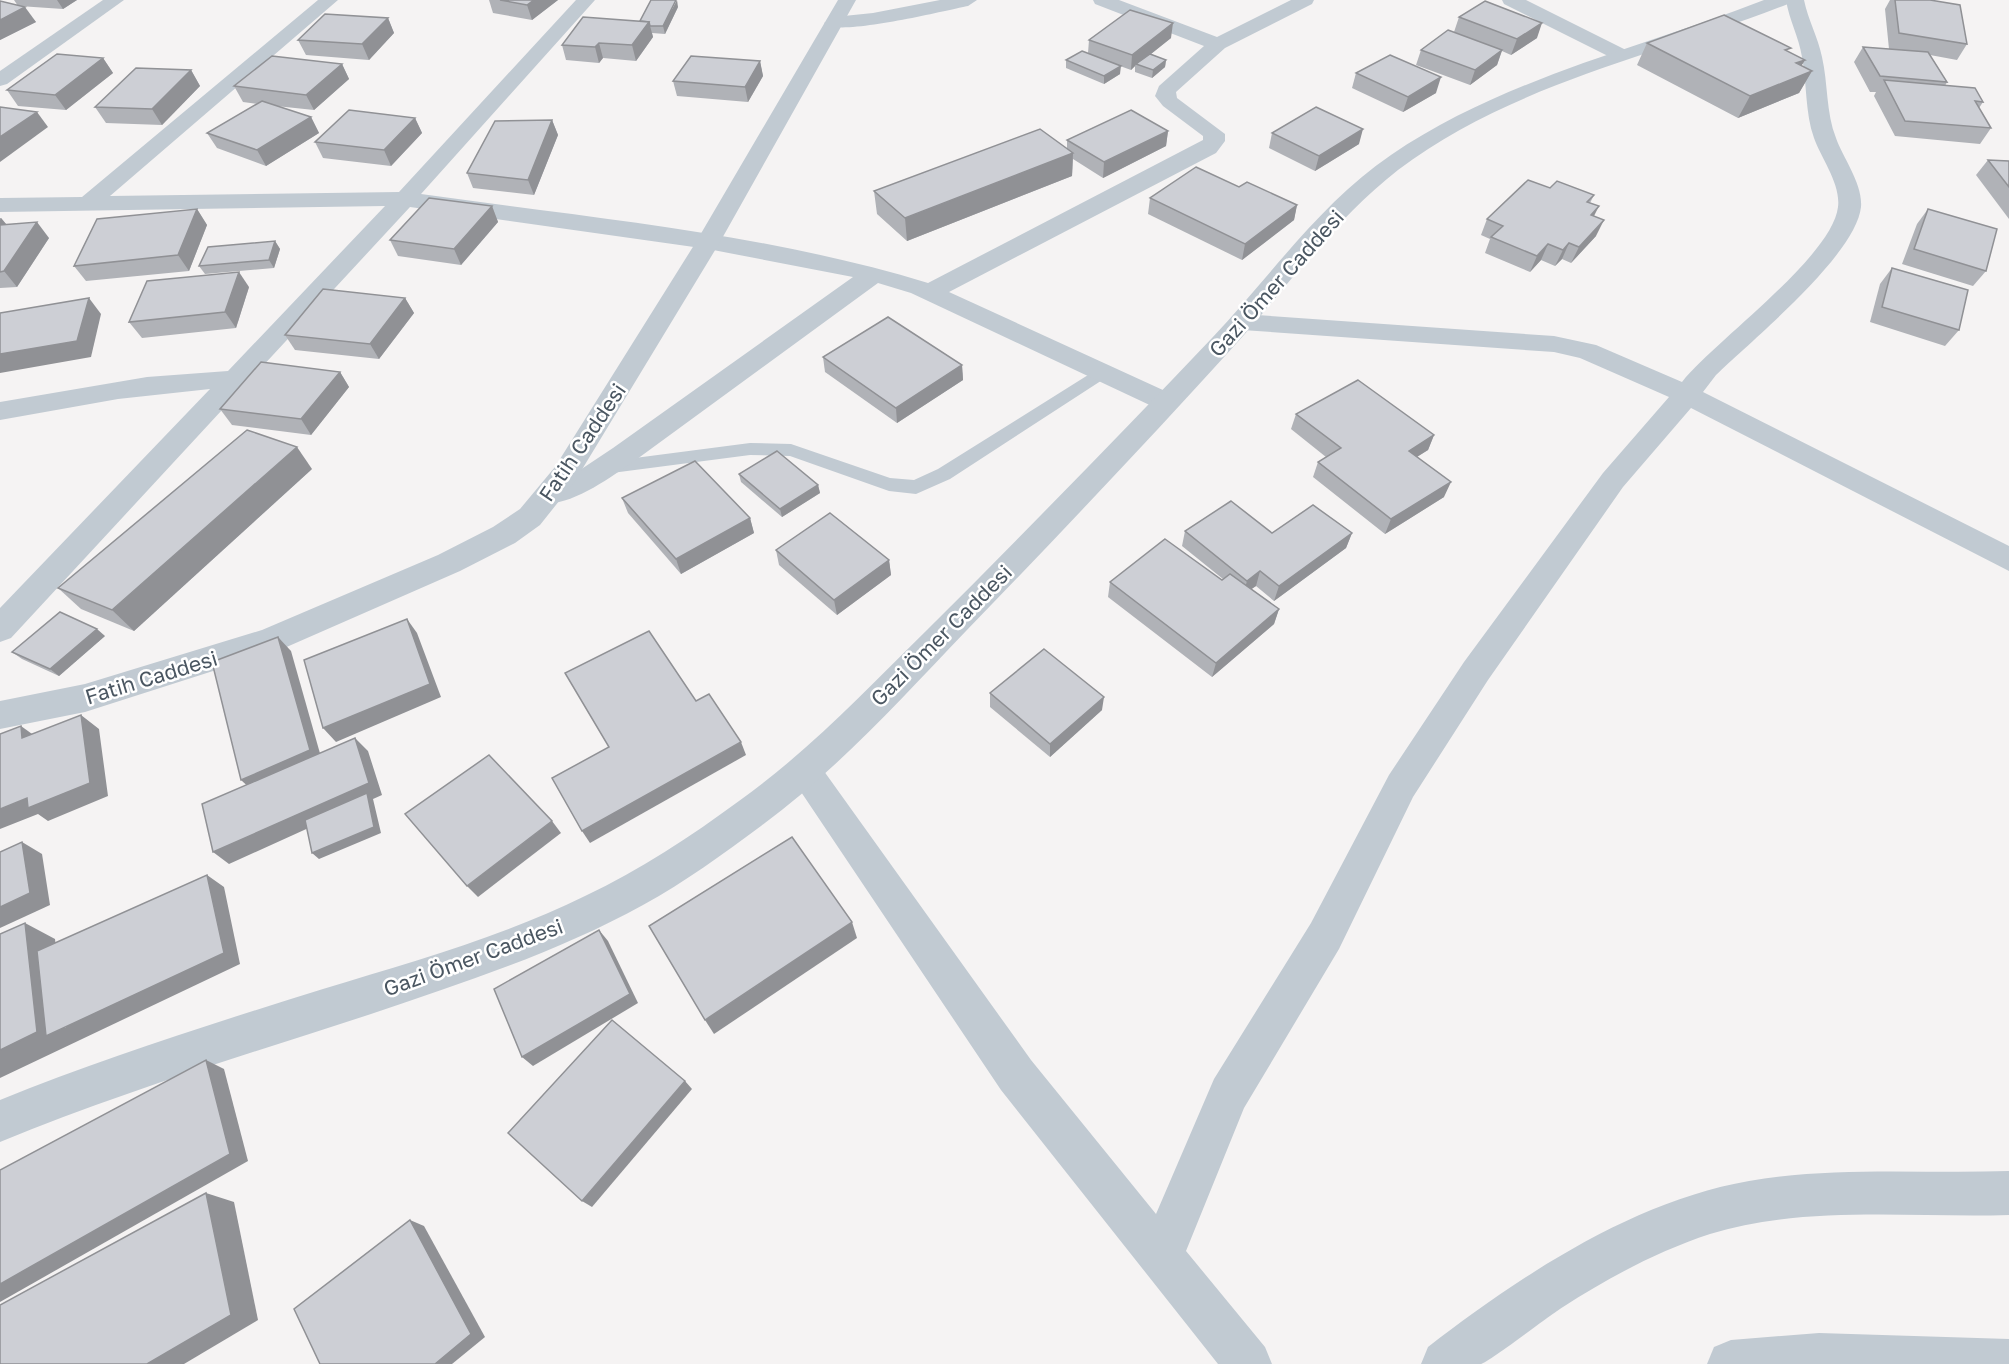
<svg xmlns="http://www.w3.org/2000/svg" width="2009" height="1364" font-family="'Golos Text',sans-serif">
  <rect width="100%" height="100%" fill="#f5f3f3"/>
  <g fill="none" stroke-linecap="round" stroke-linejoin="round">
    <path fill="#c1cad2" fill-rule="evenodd" d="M1104,365L1112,371L1110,375L950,479L916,494L889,491L790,456L750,455L604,474L598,473L595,468L598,463L604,462L750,443L791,444L890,478L914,480L938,469Z"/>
    <g fill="#c1cad2" fill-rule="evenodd">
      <path d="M103,0H124L7,84L0,86V71Z"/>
      <path d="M318,0H338L110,196L399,192L576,0H595L421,194C590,218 765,233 928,283L1203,140V136L1163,106L1155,96L1159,86L1204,46L1095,4L1093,0H1119L1217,37L1291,0H1314L1312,4L1225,48L1176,92L1177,98L1225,134V141L1216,153L949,292L1176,396L1180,402L1176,408L1166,411L1156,408L911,293L878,283L633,462C611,477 566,510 540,502L535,495L540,488L580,470L613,448L853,277L708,249L410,207L11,638L0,642V608L210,389L118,399L0,420V402L147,377L228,371L385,206L0,212V198L82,197Z"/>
      <path d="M940,0H977L968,6C947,10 835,38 824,23L834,17L873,13Z"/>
      <path d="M1502,0H1526L1628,51L1631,55L1628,59H1614L1504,4Z"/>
      <path d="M1786,0H1804C1808,20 1818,37 1822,57C1828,83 1826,113 1836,138C1843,158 1863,184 1861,207C1856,255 1752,340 1716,375L1703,392L2009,546V571L1691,408L1623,487L1488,680L1413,797L1339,949L1244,1108L1186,1251L1265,1347L1272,1364H1218L1001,1090L787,771L792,760L804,756L816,760L1031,1060L1156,1214L1214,1079L1311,923L1389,775L1464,662L1603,473L1669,397L1580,358L1554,352L1242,330L1233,328L1229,322L1233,316L1242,314L1554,336L1596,345L1682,382C1717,339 1832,257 1838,207C1841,184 1821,158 1814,138C1805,113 1807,83 1802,57C1799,37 1789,20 1786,0Z"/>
      <path d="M2009,1171V1215C1911,1218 1804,1205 1710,1234C1658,1251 1608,1278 1563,1307C1550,1315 1488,1363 1481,1364C1462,1364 1440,1364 1421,1364L1428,1347C1520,1276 1633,1201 1749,1181C1835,1166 1923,1174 2009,1171Z"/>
      <path d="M1819,1333L2009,1339V1364H1707L1714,1347L1731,1340Z"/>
    </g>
    <g fill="#c1cad2" fill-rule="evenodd">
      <path d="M838,0H856L720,242L575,481L540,525L515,543L460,571L282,649L85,712L0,729V701L85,684L262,630L438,555L493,527L520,509L555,467L696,242Z"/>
      <path d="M1764,0H1790L1788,4C1658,55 1511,84 1398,170C1335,219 1288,286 1235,345C1147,442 1057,537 966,631C901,699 837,770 761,826C723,854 685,882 643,905C558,952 463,983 371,1014C246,1055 121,1092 0,1142V1100C106,1057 214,1023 323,989C411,962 502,937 585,896C640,870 690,837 739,801C809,751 867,689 928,629C1024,533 1119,436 1212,338C1270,277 1320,203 1391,155C1504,78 1638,49 1764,0Z"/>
    </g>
  </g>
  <g fill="#b0b2b7">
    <path d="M14,0H77L63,9L19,6L36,22L0,40V1L18,6Z"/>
    <path d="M489,0H558L532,20L493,13Z"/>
    <path d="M1890,0H1930L1967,44L1957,60L1930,55L1947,82L1945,86L1983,102L1979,108L1991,128L1980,144L1895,136L1874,96L1876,92H1870L1854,62L1863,47L1889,49L1885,9Z"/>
    <path d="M678,7L665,34L652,33L653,37L636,61L603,58L599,63L566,60L562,45L640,21Z"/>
    <path d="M1459,17L1537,38L1511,55L1502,51L1497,65L1470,85L1416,65L1421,50L1454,32Z"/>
    <path d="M388,18L394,33L369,60L306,55L298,40Z"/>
    <path d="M1171,38L1151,54L1166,60L1165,67L1152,78L1135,72V66L1131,70L1120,66V74L1104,84L1066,68V60L1088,53L1089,40Z"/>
    <path d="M1647,43L1789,52L1805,60L1801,66L1812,71L1799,93L1738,118L1637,65Z"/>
    <path d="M103,58L113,73L66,110L18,106L7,90Z"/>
    <path d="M760,61L763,76L748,102L677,96L673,81Z"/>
    <path d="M342,64L349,79L314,110L276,106L311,117L319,133L266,166L217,148L207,133L258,104L243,102L234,86Z"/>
    <path d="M191,70L200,86L162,125L106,123L95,107Z"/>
    <path d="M1356,73L1436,93L1403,112L1352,88Z"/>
    <path d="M415,118L422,133L391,166L323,158L315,142Z"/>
    <path d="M552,120L558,135L534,195L473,188L467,173Z"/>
    <path d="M1168,131L1166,146L1103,178L1073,159L1072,176L907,241L877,214L874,191L1067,149V140Z"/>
    <path d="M1272,133L1359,144L1315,171L1269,148Z"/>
    <path d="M1988,160L2009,161V219L1976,175Z"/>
    <path d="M1239,187L1297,205L1294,220L1242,260L1148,214L1150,198Z"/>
    <path d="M1550,188L1594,195L1590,203L1594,216L1596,236L1571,263L1562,259L1555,266L1541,260L1530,272L1485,253L1490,239L1481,235L1487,219Z"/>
    <path d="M492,206L498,222L461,265L398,256L390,240Z"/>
    <path d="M197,209L207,225L189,271L86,281L74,266Z"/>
    <path d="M1928,209L1986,271L1973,286L1902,264L1917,224Z"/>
    <path d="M0,218H1L7,225L49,238L17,287L0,288Z"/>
    <path d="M275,241L280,249L274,268L205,274L199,266Z"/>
    <path d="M1892,268L1959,330L1945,346L1870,322L1880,284Z"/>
    <path d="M249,287L236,328L142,338L129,322Z"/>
    <path d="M405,298L414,313L379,359L295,350L285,335Z"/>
    <path d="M823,357L962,365L963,380L897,423L825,372Z"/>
    <path d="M340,372L349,387L311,435L232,425L220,409Z"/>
    <path d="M1296,414L1434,435L1428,450L1417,457L1444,497L1385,534L1313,477L1318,462L1326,457L1291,429Z"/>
    <path d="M312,469L134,631L81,609L58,588Z"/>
    <path d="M739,474L818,485L820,493L782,517L741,482Z"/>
    <path d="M622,498L750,518L754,533L681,574L628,513Z"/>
    <path d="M1185,531L1272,533H1352L1346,548L1274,601L1256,586L1251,589L1279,609L1274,624L1212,677L1108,597L1110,582L1223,579L1182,546Z"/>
    <path d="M776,550L889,560L891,575L837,615L779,565Z"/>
    <path d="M105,636L59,676L22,659L12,652Z"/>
    <path d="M990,693L1102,710L1050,757L990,707Z"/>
  </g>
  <g fill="#909195">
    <path d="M57,0H77L63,9Z"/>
    <path d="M534,0H558L532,20L527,5Z"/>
    <path d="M677,0L678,7L665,34L663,26Z"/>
    <path d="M25,7L36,22L0,40V20Z"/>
    <path d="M388,18L394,33L369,60L362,44Z"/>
    <path d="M649,22L653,37L636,61L632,45Z"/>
    <path d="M1173,23L1171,38L1137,65L1136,64L1135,66L1131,70L1132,55Z"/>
    <path d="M1542,23L1537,38L1511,55L1517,39Z"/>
    <path d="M599,43L603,58L599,63L595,47Z"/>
    <path d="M1502,50L1497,65L1470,85L1475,70Z"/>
    <path d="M103,58L113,73L66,110L55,95Z"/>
    <path d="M1166,60L1165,67L1152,78L1153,70Z"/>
    <path d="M1805,60L1794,78L1812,71L1799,93L1738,118L1750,96L1796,63Z"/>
    <path d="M760,61L763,76L748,102L745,87Z"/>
    <path d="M342,64L349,79L314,110L306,95Z"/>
    <path d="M1121,66L1120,74L1104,84V76Z"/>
    <path d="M191,70L200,86L162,125L152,109Z"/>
    <path d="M1441,77L1436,93L1403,112L1408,97Z"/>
    <path d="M37,112L48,127L0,162V137Z"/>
    <path d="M311,117L319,133L266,166L257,150Z"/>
    <path d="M415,118L422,133L391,166L384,150Z"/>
    <path d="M552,120L558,135L534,195L528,180Z"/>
    <path d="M1363,129L1359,144L1315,171L1319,156Z"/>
    <path d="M1168,131L1166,146L1103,178L1104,162Z"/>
    <path d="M1073,153L1072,176L907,241L905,218Z"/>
    <path d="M1297,205L1294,220L1242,260L1245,244Z"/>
    <path d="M492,206L498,222L461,265L454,249Z"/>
    <path d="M1599,206L1591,222V215Z"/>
    <path d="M197,209L207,225L189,271L178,255Z"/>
    <path d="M1,218L14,234L0,230V220Z"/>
    <path d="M1604,220L1596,236L1571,263L1579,247Z"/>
    <path d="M37,222L49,238L17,287L4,271Z"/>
    <path d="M275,241L280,249L274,268L269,260Z"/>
    <path d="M1569,243L1562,259L1555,266L1563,250Z"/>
    <path d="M1548,244L1541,260L1530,272L1537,256Z"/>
    <path d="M239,272L249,287L236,328L225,312Z"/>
    <path d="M89,298L101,314L91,357L0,373V354Z"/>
    <path d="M405,298L414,313L379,359L370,344Z"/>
    <path d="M962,365L963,380L897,423L896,408Z"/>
    <path d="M340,372L349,387L311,435L301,419Z"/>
    <path d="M1434,435L1428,450L1402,466L1409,451Z"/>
    <path d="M297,447L312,469L134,631L112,610Z"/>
    <path d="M1451,482L1444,497L1385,534L1391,519Z"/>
    <path d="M818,485L820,493L782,517L780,509Z"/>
    <path d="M750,518L754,533L681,574L676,559Z"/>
    <path d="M1352,533L1346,548L1274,601L1279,586Z"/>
    <path d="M889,560L891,575L837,615L834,600Z"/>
    <path d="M1260,571L1256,586L1243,595L1247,581Z"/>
    <path d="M1279,609L1274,624L1212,677L1216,663Z"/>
    <path d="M407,619L417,633L441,697L336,742L323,728Z"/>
    <path d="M97,629L105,636L59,676L50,669Z"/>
    <path d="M278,637L291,651L323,764L255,793L241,780Z"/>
    <path d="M1104,697L1102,710L1050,757V744Z"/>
    <path d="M81,715L99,729L108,796L48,821L38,814L0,829V809L27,798Z"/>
    <path d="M21,726L39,739L22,738Z"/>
    <path d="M355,738L368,751L382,795L373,799L381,833L319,859L312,853L368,801L229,864L213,852Z"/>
    <path d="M741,742L746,755L590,843L582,831Z"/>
    <path d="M552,821L561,833L478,897L467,886Z"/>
    <path d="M22,842L42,854L50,905L0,928V907Z"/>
    <path d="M207,875L224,887L240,964L0,1078V1050L25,923L55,939L65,1028Z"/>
    <path d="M852,922L857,938L714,1034L705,1020Z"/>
    <path d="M599,930L608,941L638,1003L533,1066L522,1057Z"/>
    <path d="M206,1060L224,1069L248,1161L0,1302V1284Z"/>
    <path d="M685,1081L692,1089L592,1207L582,1201Z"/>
    <path d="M206,1193L234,1202L258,1320L184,1364H147Z"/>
    <path d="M410,1220L424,1226L485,1337L452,1364H435Z"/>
  </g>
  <g fill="#cdcfd5" stroke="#909195" stroke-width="1.5">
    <path d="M500,0H534L527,5Z"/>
    <path d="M651,0H676L663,26H650L649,22L640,21Z"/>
    <path d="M1895,0H1930L1960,5L1967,44L1899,33Z"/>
    <path d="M0,1L25,7L0,20Z"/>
    <path d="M1485,1L1542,23L1517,39L1459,17Z"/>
    <path d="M1130,10L1173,23L1132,55L1089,40Z"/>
    <path d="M325,14L388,18L362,44L298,40Z"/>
    <path d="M1724,15L1791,48L1785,50L1805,60L1796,63L1812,71L1750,96L1647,43Z"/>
    <path d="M583,17L649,22L632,45L599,43L595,47L562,45Z"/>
    <path d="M1448,30L1502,50L1475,70L1421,50Z"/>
    <path d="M1863,47L1928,52L1947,82L1880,76Z"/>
    <path d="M1082,51L1121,66L1104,76L1066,60Z"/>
    <path d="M57,54L103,58L55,95L7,90Z"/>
    <path d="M1150,54L1166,60L1153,70L1136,64Z"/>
    <path d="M1390,55L1441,77L1408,97L1356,73Z"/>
    <path d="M272,56L342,64L306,95L234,86Z"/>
    <path d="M691,56L760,61L745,87L673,81Z"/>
    <path d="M136,68L191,70L152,109L95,107Z"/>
    <path d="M1884,80L1975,88L1983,102L1975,101L1991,128L1905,121Z"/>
    <path d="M262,101L311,117L257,150L207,133Z"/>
    <path d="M0,107L37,112L0,137Z"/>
    <path d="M1316,107L1363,129L1319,156L1272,133Z"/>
    <path d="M349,110L415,118L384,150L315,142Z"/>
    <path d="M1131,110L1168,131L1104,162L1067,140Z"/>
    <path d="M552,120L528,180L467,173L495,121Z"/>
    <path d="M1040,129L1073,153L905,218L874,191Z"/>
    <path d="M1988,160L2009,161V187Z"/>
    <path d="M1196,167L1239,187L1247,182L1297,205L1245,244L1150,198Z"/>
    <path d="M1528,180L1550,188L1557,181L1594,195L1587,202L1599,206L1591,215L1604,220L1579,247L1569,243L1563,250L1548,244L1537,256L1491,237L1503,226L1487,219Z"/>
    <path d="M429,198L492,206L454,249L390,240Z"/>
    <path d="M197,209L178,255L74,266L97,219Z"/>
    <path d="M1928,209L1997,229L1986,271L1914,249Z"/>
    <path d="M37,222L4,271L0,272V225Z"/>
    <path d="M275,241L269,260L199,266L208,247Z"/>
    <path d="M1892,268L1968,290L1959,330L1882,307Z"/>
    <path d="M239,272L225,312L129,322L147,281Z"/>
    <path d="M323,289L405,298L370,344L285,335Z"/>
    <path d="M89,298L77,341L0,354V313Z"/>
    <path d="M888,317L962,365L896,408L823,357Z"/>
    <path d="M261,362L340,372L301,419L220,409Z"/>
    <path d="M1358,380L1434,435L1409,451L1451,482L1391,519L1318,462L1341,448L1296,414Z"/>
    <path d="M247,430L297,447L112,610L58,588Z"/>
    <path d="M777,451L818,485L780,509L739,474Z"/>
    <path d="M695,461L750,518L676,559L622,498Z"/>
    <path d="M1231,501L1272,533L1313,505L1352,533L1279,586L1260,571L1247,581L1185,531Z"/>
    <path d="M830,513L889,560L834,600L776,550Z"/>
    <path d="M1165,539L1222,580L1230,574L1279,609L1216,663L1110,582Z"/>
    <path d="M60,612L97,629L50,669L12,652Z"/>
    <path d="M407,619L430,684L323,728L304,660Z"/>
    <path d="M649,631L696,701L709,694L741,742L582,831L552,778L609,747L565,673Z"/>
    <path d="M278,637L310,750L241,780L212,662Z"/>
    <path d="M1044,649L1104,697L1050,744L990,693Z"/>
    <path d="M81,715L90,783L28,808L27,798L0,809V734L21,726L22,738Z"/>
    <path d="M355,738L369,783L213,852L202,804Z"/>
    <path d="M489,755L552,821L467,886L405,814Z"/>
    <path d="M367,793L374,827L312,853L305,820Z"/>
    <path d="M792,837L852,922L705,1020L649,926Z"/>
    <path d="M22,842L30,893L0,907V852Z"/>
    <path d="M207,875L224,953L46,1036L37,951Z"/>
    <path d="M25,923L37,1032L0,1050V934Z"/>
    <path d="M599,930L630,994L522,1057L494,989Z"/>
    <path d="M612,1020L685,1081L582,1201L508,1133Z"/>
    <path d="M206,1060L230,1154L0,1284V1170Z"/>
    <path d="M206,1193L231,1315L147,1364H0V1305Z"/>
    <path d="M410,1220L471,1334L435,1364H320L294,1309Z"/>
  </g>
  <g text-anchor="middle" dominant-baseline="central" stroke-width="5" stroke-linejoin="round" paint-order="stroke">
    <g font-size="21" fill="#4a5661" stroke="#fff">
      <text transform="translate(1276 283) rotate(-48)">Gazi Ömer Caddesi</text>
      <text transform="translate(582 442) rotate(-56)">Fatih Caddesi</text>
      <text transform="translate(941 635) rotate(-45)">Gazi Ömer Caddesi</text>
      <text transform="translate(151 677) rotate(-17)">Fatih Caddesi</text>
      <text transform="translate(473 957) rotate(-20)">Gazi Ömer Caddesi</text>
    </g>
  </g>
</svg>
